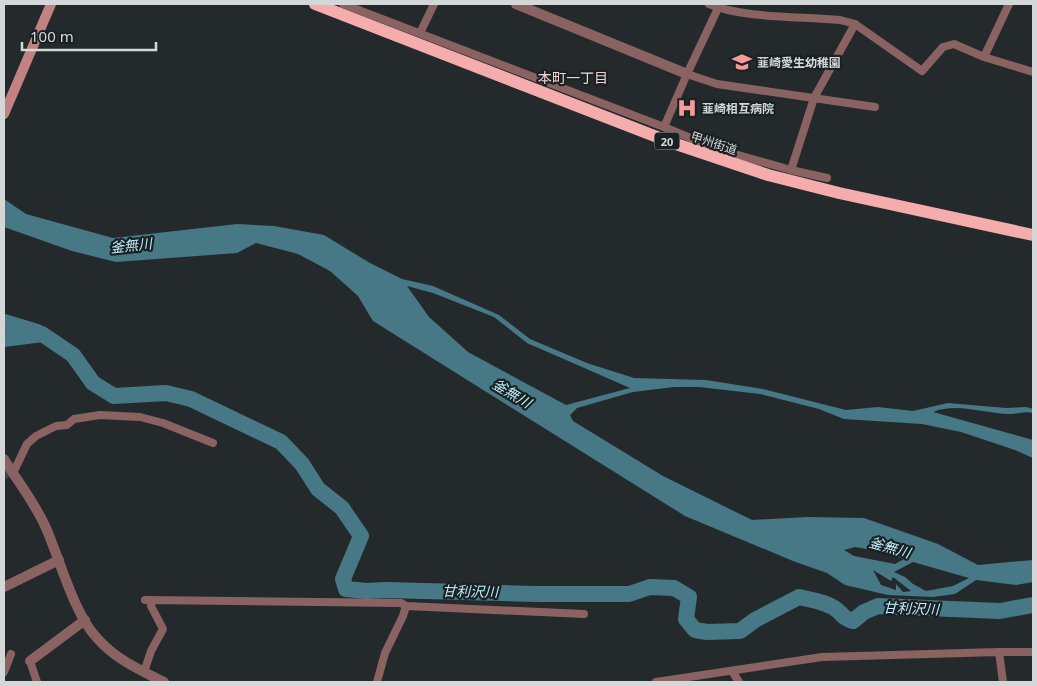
<svg xmlns="http://www.w3.org/2000/svg" width="1037" height="686" font-family="'Noto Sans','Noto Sans JP',sans-serif">
  <rect width="100%" height="100%" fill="#242a2c"/>
  <path fill="#467886" fill-rule="evenodd" d="M4,199L26,214L113,238L237,224L274,226L324,235L370,263L402,279L433,286L499,315L530,339L587,363L634,378L706,380L763,389L846,410L878,407L913,411L948,403L1006,408L1026,407L1033,409V413C1024,411 1019,414 1010,414C985,414 957,402 933,412L1033,440V458L1015,450L961,432L922,424L844,419L819,409L760,394L699,387H674L633,392L577,408L570,415L573,421L663,476L752,520L807,517L864,518L938,544L978,565L1033,560V582L1016,585L976,580L955,594L933,597L888,595L845,585L827,573L793,561L685,516L373,321L358,296L330,271L298,254L256,243L237,253L116,262L72,251L4,227ZM407,286L433,293L494,317L527,343L630,388L566,405L468,352L429,317ZM855,547L883,552L904,559L895,564L854,556L844,550ZM913,562L969,578L953,586L926,591L913,584L905,577L894,572ZM873,570L891,581L893,577L911,591L903,592L896,584V590L881,585Z"/>
  <g fill="none" stroke-linecap="round" stroke-linejoin="round">
    <g stroke="#467886" stroke-width="16">
      <path d="M4,322L37,332"/>
      <path d="M4,339L42,334L73,355L93,383L114,396L166,393L191,399L281,442L302,464L318,489L342,508L361,536L343,579L346,589L366,591L386,590L536,594H629L650,587L674,588L689,597L686,619L695,630L707,632L740,631L755,620L799,597C812,600 827,602 837,610C844,616 843,618 853,621L864,612L878,606L1000,611L1033,605"/>
    </g>
    <path stroke="#3e4446" stroke-width="8" stroke-dasharray="8 4" stroke-linecap="butt" d="M4,476L15,469"/>
    <g stroke="#8b6262" stroke-width="8">
      <path d="M343,4L664,127L717,149L791,170L827,178"/>
      <path d="M709,4C744,19 802,16 840,20L855,24L922,71L943,47L954,44L984,57L1033,72"/>
      <path d="M420,33L434,4"/>
      <path d="M984,57L1009,4"/>
      <path d="M687,74L717,84L875,107"/>
      <path d="M664,127L687,74L720,4"/>
      <path d="M791,170L814,98L855,24"/>
      <path d="M15,469L27,444L36,436L56,426L67,425L74,419L100,415L140,417L163,423L213,443"/>
      <path d="M145,600L401,603L406,606L584,614"/>
      <path d="M999,652H1033"/>
      <path d="M30,661L37,682"/>
      <path d="M732,671L739,682"/>
      <path d="M4,672L11,654"/>
      <path d="M144,672L151,651L163,629L151,606L152,600"/>
      <path d="M377,682L385,653L403,616L406,606"/>
      <path d="M656,682L822,657L999,652L1003,682"/>
    </g>
    <g stroke="#8b6262" stroke-width="10">
      <path d="M516,4L687,74"/>
      <path d="M4,459C18,482 35,503 46,528C60,560 74,614 97,638C115,659 140,670 164,682"/>
      <path d="M4,587L59,560"/>
      <path d="M30,661L85,620"/>
    </g>
    <path stroke="#c28282" stroke-width="10" d="M4,114L51,4"/>
    <path stroke="#f4acac" stroke-width="12" d="M315,4L670,142L768,175L839,193L1033,235"/>
  </g>
  <defs>
    <symbol id="school-bare" viewBox="-9 -9 18 18"><path d="M0-5L7-2L0 1L-7-2ZM-4 1L0 2.5L4 1V4Q0 6-4 4Z" fill="#f59b9c" stroke="#1a2122" stroke-width="2.5" paint-order="stroke"/></symbol>
    <symbol id="hospital-bare" viewBox="-9 -9 18 18"><path d="M-5-5h3v3.5h4V-5h3V5h-3V1.5h-4V5h-3Z" fill="#f59b9c" stroke="#1a2122" stroke-width="2.5" paint-order="stroke"/></symbol>
  </defs>
  <g fill-rule="evenodd">
    <use href="#school-bare" x="728" y="48" width="28" height="28"/>
    <use href="#hospital-bare" x="673" y="94" width="28" height="28"/>
  </g>
  <g text-anchor="middle" dominant-baseline="central" stroke-width="4.5" stroke-linejoin="round" paint-order="stroke">
    <rect fill="#1a2122" stroke="#9ca0a1" stroke-width="1" x="654.5" y="132.5" width="25" height="17" rx="4"/>
    <g font-size="11" font-weight="bold" fill="#d3d7d8">
      <text x="667" y="141">20</text>
    </g>
    <g font-size="12" font-weight="bold" fill="#d3d7d8" stroke="#1a2122" text-anchor="start">
      <text x="757" y="62">韮崎愛生幼稚園</text>
      <text x="702" y="108">韮崎相互病院</text>
    </g>
    <g font-size="12" fill="#d3d7d8" stroke="#1a2122">
      <text transform="translate(714 143) rotate(18)">甲州街道</text>
    </g>
    <g font-size="14" fill="#f5d2d1" stroke="#1a2122">
      <text x="573" y="77">本町一丁目</text>
    </g>
    <g font-size="14" font-style="italic" fill="#beeefc" stroke="#1a2122">
      <text transform="translate(131 245) rotate(-6)">釜無川</text>
      <text transform="translate(512 393) rotate(31)">釜無川</text>
      <text transform="translate(890 547) rotate(16)">釜無川</text>
      <text transform="translate(470 591) rotate(1)">甘利沢川</text>
      <text transform="translate(911 608) rotate(2)">甘利沢川</text>
    </g>
  </g>
  <rect width="1037" height="686" fill="none" stroke="#d3d7d8" stroke-width="10"/>
  <path d="M22 42v8h134v-8" fill="none" stroke="#d3d7d8" stroke-width="2.5"/>
  <text x="30" y="42" font-size="15" fill="#d3d7d8" stroke="#1a2122" stroke-width="4" paint-order="stroke">100 m</text>
</svg>
